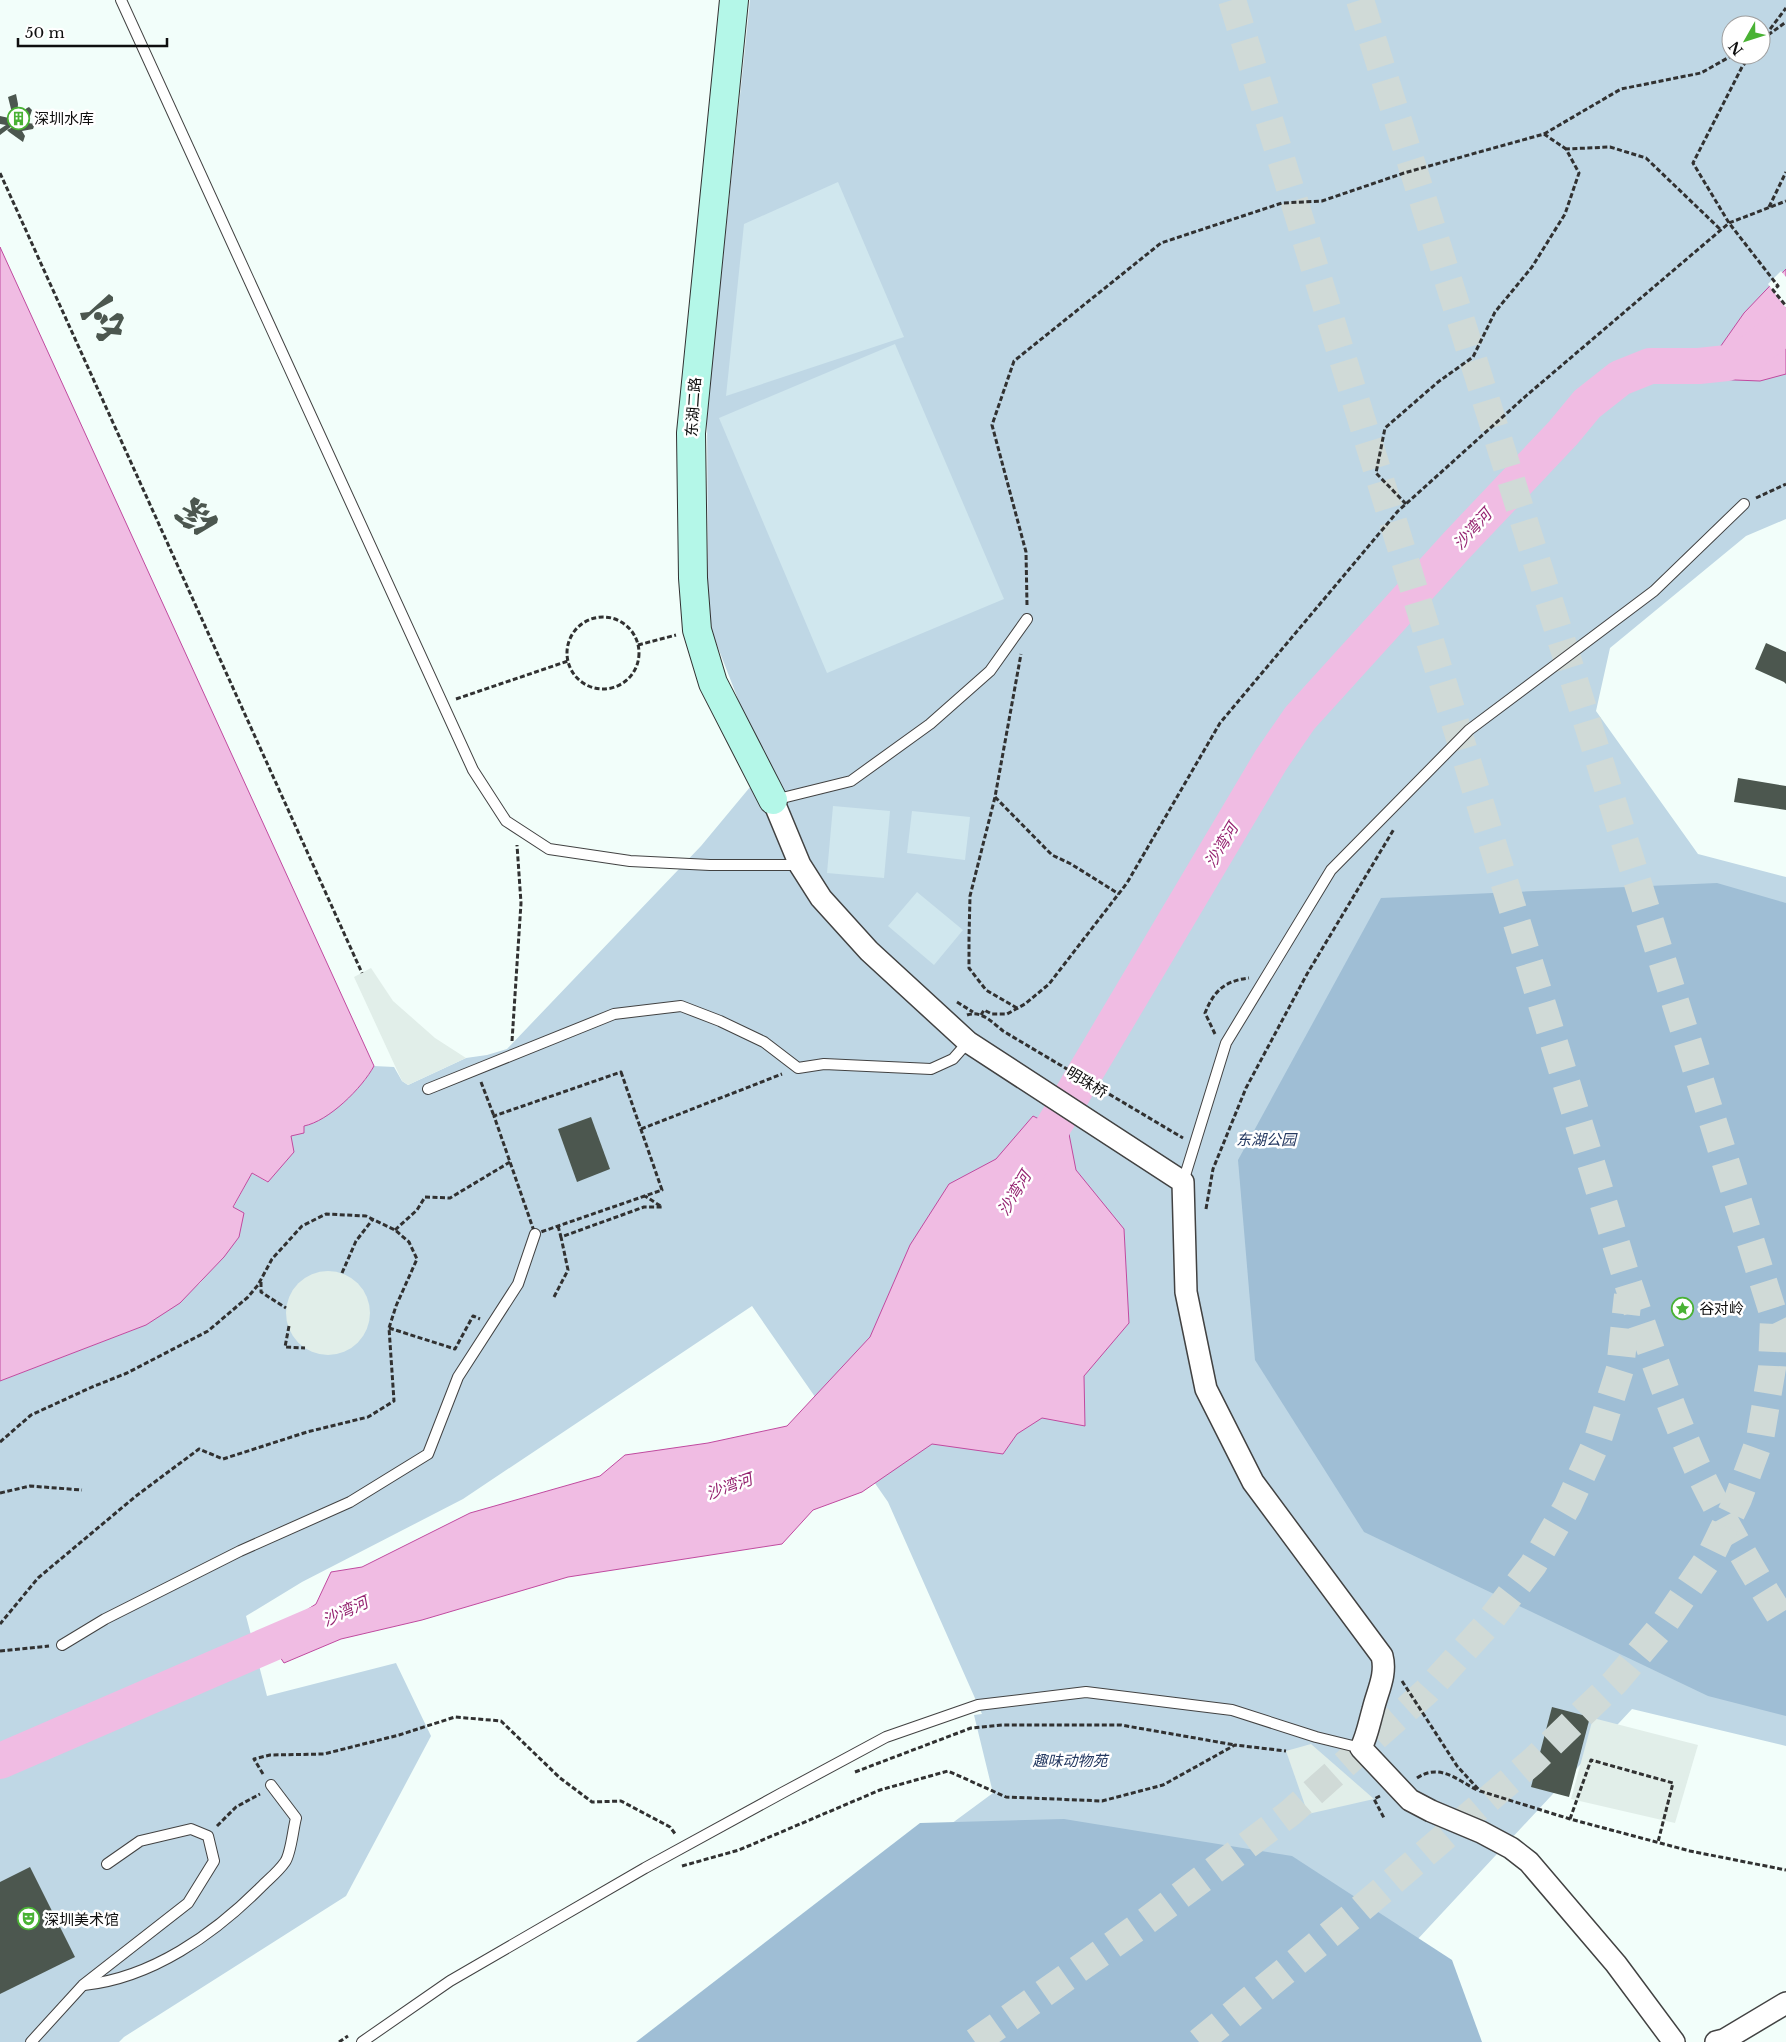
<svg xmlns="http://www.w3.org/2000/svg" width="1786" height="2042" font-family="'Libre Baskerville','Noto Sans SC',serif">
  <rect width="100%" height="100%" fill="#f2fefa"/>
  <path fill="#bfd7e5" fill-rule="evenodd" d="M750,0H1786V519L1746,536L1610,648L1596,711L1698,854L1786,877V1746L1632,1709L1403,1955L655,2042L993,1793L974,1715L982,1714L888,1502L752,1306L463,1499L302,1582L246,1616L267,1696L396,1663L431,1736L346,1896L124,2037L119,2042H0V1381L146,1325L200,1283L239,1237L233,1208L252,1173L267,1182L291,1136L304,1126L345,1101L365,1080L374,1066L394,1067L402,1081L408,1085L466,1058L487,1055L507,1049L701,846L765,769L712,632L708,595L707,411ZM1731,25H1761V55H1731Z"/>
  <g fill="#9fbed5">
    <path d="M1717,883L1786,903V1716L1708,1696L1364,1532L1255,1360L1238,1160L1381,898Z"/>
    <path d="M1064,1819L1292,1856L1452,1960L1482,2042H636L920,1823Z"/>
  </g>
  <g fill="#d0e7ee">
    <path d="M838,182L904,337L726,396L744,224Z"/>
    <path d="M895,344L1004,599L827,673L719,418Z"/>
    <path d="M833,806L890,811L884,878L827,873Z"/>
    <path d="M912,811L970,817L965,860L907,853Z"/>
    <path d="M917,892L963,930L934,965L888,926Z"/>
  </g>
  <g fill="#e1eee9">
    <path d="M371,968L393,1001L435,1038L466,1058L408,1085L402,1081L354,977Z"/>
    <circle cx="328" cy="1313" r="42"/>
    <path d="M1593,1718L1698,1745L1675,1823L1571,1799Z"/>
    <path d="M1311,1744L1374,1799L1308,1814L1286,1751Z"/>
  </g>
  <g fill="#f0bce3" stroke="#c04a9f">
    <path d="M0,247L374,1066C362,1088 329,1121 304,1126V1133L291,1136L294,1152L268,1182L252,1173L233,1207L244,1213L239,1237L224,1257L180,1303L146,1325L0,1381Z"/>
    <path d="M1786,269V374L1760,381L1660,377L1685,352L1718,350L1744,313Z"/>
    <path d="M1033,1116L1069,1134L1076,1170L1124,1229L1129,1323L1084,1376L1085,1426L1042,1418L1017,1434L1003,1454L932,1444L862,1492L813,1510L782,1544L568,1577L422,1620L341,1639L284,1663L266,1636L316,1604L331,1572L362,1567L470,1513L600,1476L625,1455L708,1443L787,1426L870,1337L910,1245L949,1184L996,1159Z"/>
  </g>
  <path fill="#f2fefa" d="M1781,271L1786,277V308L1768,284Z"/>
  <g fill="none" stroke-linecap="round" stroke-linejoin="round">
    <g stroke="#f0bce3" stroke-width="36">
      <path d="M1028,1169L1271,760L1300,718L1457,545L1563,433L1587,404L1620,378L1650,366H1699L1727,363L1750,353L1786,326"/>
      <path d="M0,1761L317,1624"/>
    </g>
  </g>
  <g fill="#4c574f">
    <path d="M16,94L18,104L17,116L27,108L29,107L32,110L28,122L26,123L25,118L15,127H19L28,123L35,124L33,129L22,131L25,136L23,142L9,132L7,130L13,127L12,126L0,135V129L6,125L0,124V116L9,118L13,117L8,97Z"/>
    <path d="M109,294L113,297V301L96,310L85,320H82L80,313L89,312Z"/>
    <circle cx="98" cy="316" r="4"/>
    <path d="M117,313L122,314L124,318L119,328L122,330L121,335L111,334L103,341H99L96,337L97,333L103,334L107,332L101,327L114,328L117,324L119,320L110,321L109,319Z"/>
    <path d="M104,314L107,316L108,320L102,325L100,322Z"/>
    <path d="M194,497L200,500L198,505H195L196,508L201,503L207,504L206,508L202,507L198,510L202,513L205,510L210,511L206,516L196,513L198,519L194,516L189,517L187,515L189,513L182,509L184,507L192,511L190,501Z"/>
    <path d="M177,514L184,519L182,521L196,526L189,529L183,527V525L175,519L174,515Z"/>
    <path d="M216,515L218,519L217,523L197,535L194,534V529L204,526L207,522H203L200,517L208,518Z"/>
    <path d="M184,517L195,518L197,522H192Z"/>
    <path d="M1766,643L1786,652V684L1784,682L1755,669Z"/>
    <path d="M1738,778L1786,786V810L1734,802Z"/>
    <path d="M591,1117L610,1169L577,1182L558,1129Z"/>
    <path d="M1552,1707L1590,1717L1569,1797L1531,1787Z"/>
    <path d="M30,1867L75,1957L0,1994V1882Z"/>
  </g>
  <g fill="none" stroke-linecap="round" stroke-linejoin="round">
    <g stroke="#d0dad7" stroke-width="28" stroke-dasharray="28 14" stroke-linecap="butt">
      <path d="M1232,0L1629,1286C1649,1346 1670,1407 1696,1465C1722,1520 1753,1573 1786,1625"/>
      <path d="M1360,0L1774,1316L1786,1340"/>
      <path d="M975,2042L1145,1922L1290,1813L1427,1691L1486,1626L1533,1565L1568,1505L1598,1439L1620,1369L1628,1295"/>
      <path d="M1199,2042L1357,1912L1533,1761L1615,1682L1664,1624L1711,1555L1738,1499L1760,1439L1772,1368L1774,1318"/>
    </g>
    <defs>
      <g id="lane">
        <path d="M121,0L473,770L506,821L549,849L630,861L710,865H800"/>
        <path d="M774,800L851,781L930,724L990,671L1027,619"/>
        <path d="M428,1089L614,1014L681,1006L720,1021L764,1042L798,1068L824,1064L931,1069L953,1059L968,1042"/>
        <path d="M1183,1182L1226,1043L1331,870L1469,730L1654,591L1744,504"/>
        <path d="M62,1645L105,1619L240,1551L350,1502L428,1454L458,1377L518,1284L535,1234"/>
        <path d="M84,1985C152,1978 214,1934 261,1887C269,1879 279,1871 285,1862C291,1854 293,1829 296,1818L271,1785"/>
        <path d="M31,2042L83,1985L188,1903L214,1861L208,1836L191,1829L140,1841L107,1864"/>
        <path d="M362,2042L450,1981L645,1868L782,1793L886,1737L978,1705L1086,1692L1232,1710L1316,1737L1361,1748"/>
      </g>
      <g id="street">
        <path d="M773,800L800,865L821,898L869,951L968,1042L1183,1182L1186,1292L1206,1389L1253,1482L1382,1656C1387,1675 1377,1692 1373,1710C1369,1724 1367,1736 1361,1748L1410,1800L1431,1811L1481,1832L1511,1848L1529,1862L1616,1964L1674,2042"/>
        <path d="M1716,2042L1724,2040L1786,2003"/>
      </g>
      <path id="secondary" d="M734,0L691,433L693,578L697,630L713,683L773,800"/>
    </defs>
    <use href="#lane" stroke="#424242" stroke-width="12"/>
    <use href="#street" stroke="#424242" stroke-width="24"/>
    <use href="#secondary" stroke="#313131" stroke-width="30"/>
    <g stroke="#313131" stroke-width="3" stroke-dasharray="5 2.5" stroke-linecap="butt">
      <path d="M1768,35L1786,22"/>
      <path d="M1761,41L1786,8"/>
      <path d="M1751,55L1742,67L1693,163L1729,223L1778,286L1773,290L1786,306"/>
      <path d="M1544,134L1621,89L1701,73L1733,55"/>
      <path d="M0,173L362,973"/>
      <path d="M1769,207L1786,172"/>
      <path d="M1756,498L1786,484"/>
      <path d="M1406,504L1376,473L1385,428L1438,382L1473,357L1495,312L1532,267L1565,214L1579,173L1566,149L1610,147L1646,158L1721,230"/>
      <path d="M1027,605L1026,552L992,425L1014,361L1161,243L1282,203L1322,201L1404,173L1544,134L1566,149"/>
      <circle cx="603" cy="653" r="36"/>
      <path d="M638,645L676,635"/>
      <path d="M456,699L568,661"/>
      <path d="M995,797L1052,855L1071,864L1119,894"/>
      <path d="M957,1002L973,1012"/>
      <path d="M1017,1008L986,990L969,968V938L970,896L995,797L1021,654"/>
      <path d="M967,1015C981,1010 992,1022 1003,1031L1183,1138"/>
      <path d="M981,1015L984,1010L992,1014H1007L1025,1004L1049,984L1127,883L1220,723L1398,511L1527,395L1729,223L1786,201"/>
      <path d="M1215,1034L1205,1013C1214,991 1224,981 1249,978"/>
      <path d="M512,1041L521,903L517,845"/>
      <path d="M621,1072L662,1190L535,1234L494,1116Z"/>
      <path d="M481,1082L494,1116"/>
      <path d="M641,1129L782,1074"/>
      <path d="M1206,1209L1213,1169L1246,1088L1307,974L1394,829"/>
      <path d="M558,1226L561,1237"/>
      <path d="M395,1230L417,1210L425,1197L450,1198L510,1162"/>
      <path d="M342,1273L356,1241L373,1219"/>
      <path d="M261,1282V1292L286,1308"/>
      <path d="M554,1297L568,1270L561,1237L644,1207H662L645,1196"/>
      <path d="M289,1326L285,1347L305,1348"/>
      <path d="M389,1328L455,1349L473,1316L480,1319"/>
      <path d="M0,1442L31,1415L92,1387L127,1373L208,1331L248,1297L258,1285L272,1259L302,1226L326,1214L366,1216L395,1230L409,1242L417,1259L396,1306L389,1328L394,1401L368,1417L307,1432L223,1459L199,1449L136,1496L38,1578L0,1624"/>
      <path d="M0,1493L30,1486L82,1490"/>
      <path d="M0,1651L49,1646"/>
      <path d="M1402,1681L1457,1766L1480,1791L1570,1819L1690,1851L1786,1870"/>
      <path d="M855,1772L971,1728L1002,1725H1121L1235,1745"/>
      <path d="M263,1774L254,1759L270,1755L324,1754L399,1735L455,1717L501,1721L560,1778L592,1802L621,1801L670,1827L676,1835"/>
      <path d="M1417,1778C1439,1763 1456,1779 1477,1790"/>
      <path d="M1380,1796L1374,1799L1384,1818"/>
      <path d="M1570,1819L1591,1760L1673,1783L1658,1842"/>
      <path d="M217,1826L236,1807L260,1794"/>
      <path d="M682,1866L739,1850L880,1790L948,1771L1006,1797L1102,1801L1163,1785L1235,1745L1286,1751"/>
      <path d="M339,2042L348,2036"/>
    </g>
    <use href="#lane" stroke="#fff" stroke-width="10"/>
    <use href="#street" stroke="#fff" stroke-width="21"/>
    <use href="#secondary" stroke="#b4f7e8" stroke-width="28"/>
  </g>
  <defs>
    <symbol id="building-ring" viewBox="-11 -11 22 22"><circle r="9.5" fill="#fff" stroke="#49b234" stroke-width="1.5"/><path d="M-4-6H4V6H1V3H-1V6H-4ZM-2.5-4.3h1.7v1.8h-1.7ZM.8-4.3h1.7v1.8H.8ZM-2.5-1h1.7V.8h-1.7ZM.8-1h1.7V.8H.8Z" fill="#49b234"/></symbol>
    <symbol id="sight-ring" viewBox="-11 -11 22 22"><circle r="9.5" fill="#fff" stroke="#49b234" stroke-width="1.5"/><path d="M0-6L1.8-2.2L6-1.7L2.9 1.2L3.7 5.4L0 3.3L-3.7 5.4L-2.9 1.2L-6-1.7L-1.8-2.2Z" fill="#49b234"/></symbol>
    <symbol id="theatre-ring" viewBox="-11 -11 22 22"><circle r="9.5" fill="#fff" stroke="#49b234" stroke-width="1.5"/><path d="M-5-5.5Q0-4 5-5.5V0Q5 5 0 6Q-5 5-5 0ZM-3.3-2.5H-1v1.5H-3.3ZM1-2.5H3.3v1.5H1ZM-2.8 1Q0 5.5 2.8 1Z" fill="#49b234"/></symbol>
  </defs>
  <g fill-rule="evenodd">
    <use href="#building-ring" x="6" y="106" width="25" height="25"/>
    <use href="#sight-ring" x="1670" y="1296" width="25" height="25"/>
    <use href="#theatre-ring" x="16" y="1906" width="25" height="25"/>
  </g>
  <g text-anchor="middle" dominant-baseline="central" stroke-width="5" stroke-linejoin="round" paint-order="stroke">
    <g font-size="15" fill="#0f0f0f" stroke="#fff" text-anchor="start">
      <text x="34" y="118">深圳水库</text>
      <text x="1699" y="1308">谷对岭</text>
      <text x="44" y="1919">深圳美术馆</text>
    </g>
    <g font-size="15" fill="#0f0f0f" stroke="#fff">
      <text transform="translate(693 407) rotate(-86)">东湖二路</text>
      <text transform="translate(1087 1082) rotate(31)">明珠桥</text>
    </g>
    <g font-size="15" font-style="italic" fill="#253961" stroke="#fff">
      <text x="1266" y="1139">东湖公园</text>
      <text x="1070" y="1760">趣味动物苑</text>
    </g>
    <g font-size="16" font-style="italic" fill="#952471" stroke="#fff">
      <text transform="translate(1472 529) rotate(-48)">沙湾河</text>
      <text transform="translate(1221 845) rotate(-59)">沙湾河</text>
      <text transform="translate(1014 1193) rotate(-59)">沙湾河</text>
      <text transform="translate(729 1486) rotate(-20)">沙湾河</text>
      <text transform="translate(345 1611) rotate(-25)">沙湾河</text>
    </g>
  </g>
  <g transform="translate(1746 40) rotate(231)"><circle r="24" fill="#ffffff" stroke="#9f9f9f"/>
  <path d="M0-4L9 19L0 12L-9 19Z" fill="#49b234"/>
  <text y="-8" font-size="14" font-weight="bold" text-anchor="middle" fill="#0f0f0f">N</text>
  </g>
  <path d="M18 38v8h149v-8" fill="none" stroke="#0f0f0f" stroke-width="2.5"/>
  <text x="25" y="38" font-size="15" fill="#0f0f0f" stroke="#ffffff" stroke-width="4" paint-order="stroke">50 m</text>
</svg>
